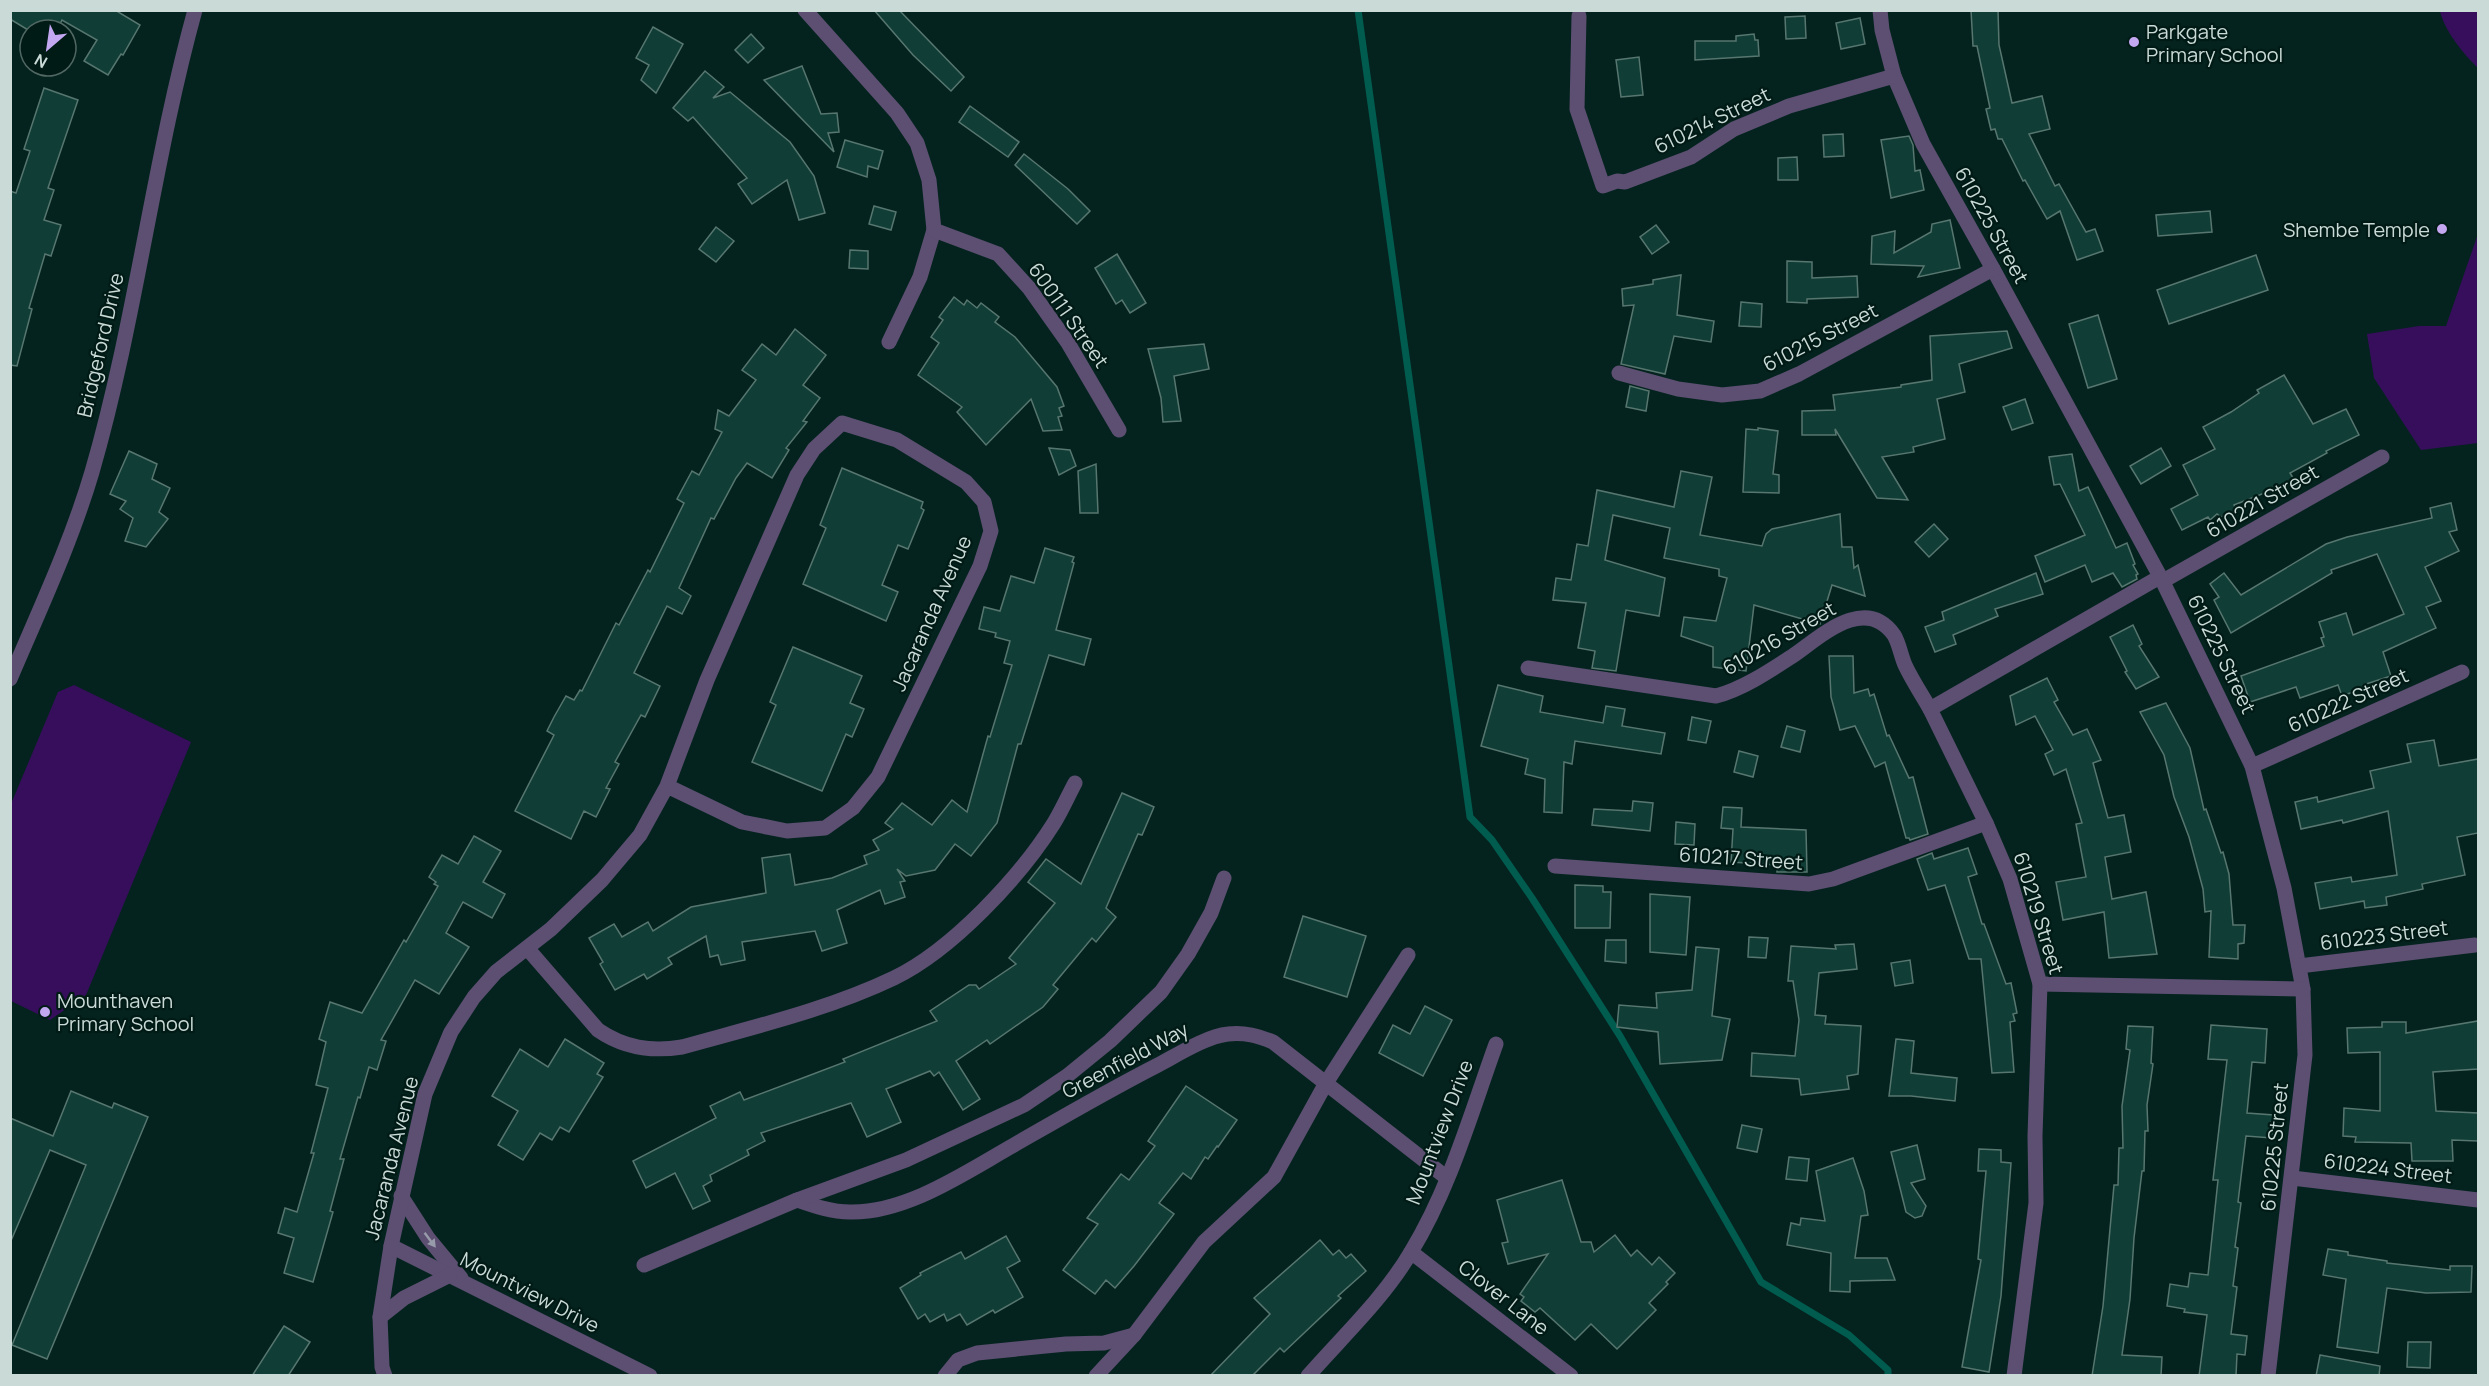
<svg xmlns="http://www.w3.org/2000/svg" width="2489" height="1386" font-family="Manrope,sans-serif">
  <rect width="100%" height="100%" fill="#05231e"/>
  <g fill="#360e5c">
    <path d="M2440,11H2478V68C2464,55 2444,30 2440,11Z"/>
    <path d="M2478,234V443L2421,450L2374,378L2367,334L2419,326H2446Z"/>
    <path d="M74,685L191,742L86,995L50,1020L11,1001V804L58,692Z"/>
  </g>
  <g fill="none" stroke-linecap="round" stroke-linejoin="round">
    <path stroke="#015c50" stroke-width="7" d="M1358,10L1470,817L1492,840L1532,898L1620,1036L1761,1282L1849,1335L1888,1370V1376"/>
  </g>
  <g fill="#103e37" stroke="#57766f" stroke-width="1.5">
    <path d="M10,10H115L140,25L123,55L121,54L108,75L84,61L97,40L62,20L57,30H28L10,19Z"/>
    <path d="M874,10H899L964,77L951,91L913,55Z"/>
    <path d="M1971,10H1998L1999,45L2012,103L2042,96L2050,129L2029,134L2055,186L2059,184L2086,232L2095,229L2103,251L2077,260L2060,211L2047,219L2025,180L2023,181L2002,139H1998L1995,129L1991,130L1986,109L1990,108L1977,46H1973Z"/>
    <path d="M1805,16L1806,38L1786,39L1785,17Z"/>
    <path d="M1860,18L1865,44L1841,49L1836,23Z"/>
    <path d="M653,27L683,44L656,93L641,80L649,65L636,58Z"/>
    <path d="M751,34L764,48L748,63L735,50Z"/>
    <path d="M1754,34L1755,40H1758L1759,56L1695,60V41H1736V36Z"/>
    <path d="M1639,57L1643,95L1621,97L1616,60Z"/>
    <path d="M802,66L821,114L837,113L839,132L828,133L834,152L764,80Z"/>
    <path d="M705,71L724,87L713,98L730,92L790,142L814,176L825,213L799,220L787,180L752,204L738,184L747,178L693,117L688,121L673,108Z"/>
    <path d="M44,88L78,100L48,188L54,190L44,220L61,225L51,256L45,254L29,308L32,309L17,366L10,365V191L16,193L30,151L24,149Z"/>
    <path d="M970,106L1019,142L1008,157L959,122Z"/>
    <path d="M1843,134L1844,156L1824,157L1823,135Z"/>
    <path d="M1909,136L1913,145L1915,171L1920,170L1924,190L1891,198L1881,140Z"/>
    <path d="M845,140L883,151L878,169L868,166L867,177L837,167Z"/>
    <path d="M1024,154L1068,189L1090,211L1077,224L1015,165Z"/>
    <path d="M1797,157L1798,180H1778V158Z"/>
    <path d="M874,206L896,212L891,230L869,224Z"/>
    <path d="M2210,211L2212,232L2158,236L2156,215Z"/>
    <path d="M1950,220L1960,268L1918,277L1924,266L1871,264L1872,236L1895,231L1894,253L1931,232L1932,224Z"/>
    <path d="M1656,225L1669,242L1652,254L1640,237Z"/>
    <path d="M716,227L734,241L716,262L699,249Z"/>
    <path d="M850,250L868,251V269L849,268Z"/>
    <path d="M1117,254L1146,303L1130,313L1122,300L1116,304L1095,268Z"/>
    <path d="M2256,255L2268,290L2169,324L2157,290Z"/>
    <path d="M1787,261L1812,262V278L1857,276L1858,297L1807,299V303L1787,302Z"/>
    <path d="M1681,275L1677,315L1714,321L1711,342L1674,336L1665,374L1621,364L1634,305L1623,306L1622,289L1653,284V280Z"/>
    <path d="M954,297L964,305L967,300L977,308L981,303L999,317L995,322L1015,337L1057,387L1064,406L1059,408L1062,416L1058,417L1062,430L1043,431L1031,399L986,445L957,412L962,407L918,375L939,343L931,337L943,320L939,317Z"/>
    <path d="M1741,302L1762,304L1761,327L1739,326Z"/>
    <path d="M2098,315L2117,379L2088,388L2069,324Z"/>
    <path d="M795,329L826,355L803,385L820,398L803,421L807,422L786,448L789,450L772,478L747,463L736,478L714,519L711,518L679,588L691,596L682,614L667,606L634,673L660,686L645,717L641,715L615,762L619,764L606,788L610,789L596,817L584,811L571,839L515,811L554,735L547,731L554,717L566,696L574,700L580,690L582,691L616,623L619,625L648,570L650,572L684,503L677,499L692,471L699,475L722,432L715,429L718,410L729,416L756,380L742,370L762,344L776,355Z"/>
    <path d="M2007,331L2012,348L1959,364L1965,392L1937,399L1945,439L1913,447L1914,452L1882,457L1908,500L1877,498L1835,429L1836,435H1802V411L1835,410L1833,395L1901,387V385L1932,380L1930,336Z"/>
    <path d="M1204,344L1209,369L1174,376L1181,421L1163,422L1161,398L1148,349Z"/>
    <path d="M2284,375L2313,424L2346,409L2359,435L2326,451L2327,453L2290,473L2295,481L2234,505L2236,510L2221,517L2217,514L2210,520L2208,517L2182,530L2171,509L2198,495L2183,465L2215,449L2203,427L2231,412L2259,393L2257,390Z"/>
    <path d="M1630,386L1649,391L1646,411L1626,407Z"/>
    <path d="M2025,399L2033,423L2012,430L2003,407Z"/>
    <path d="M1758,428L1778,431L1773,474L1779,475V493L1743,492L1746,429L1758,430Z"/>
    <path d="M1049,448L1070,450L1076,466L1059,475Z"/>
    <path d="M2161,448L2171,466L2141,484L2130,466Z"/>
    <path d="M129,451L157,464L152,479L170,488L159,512L168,519L146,547L125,541L133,518L120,509L126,501L110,494Z"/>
    <path d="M2072,454L2079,491L2088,487L2116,548L2127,543L2135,564L2133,565L2138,574L2136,575L2137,579L2122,587L2113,573L2092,582L2085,565L2045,582L2035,556L2085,535L2060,484L2054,485L2049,457Z"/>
    <path d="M1096,464L1098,513H1080L1078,471Z"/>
    <path d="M842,468L923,502L921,508L924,510L908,549L898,545L882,585L898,592L886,621L803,584L826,528L820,525Z"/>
    <path d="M1681,471L1712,477L1700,535L1762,546L1766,534L1772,529L1840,514L1842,547H1852L1854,568L1858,565L1865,596L1832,585L1820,624L1754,605L1746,671L1713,667V647L1681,636L1684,617L1716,621L1727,578L1719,576V569L1664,558L1670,528L1613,515L1605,560L1665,578L1659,616L1626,610L1616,671L1592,668L1595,651L1578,648L1586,603L1553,600L1556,578L1571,580L1577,544L1588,546L1597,490L1674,507Z"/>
    <path d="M2451,503L2457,530L2449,532L2459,551L2425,567L2441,601L2426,607L2436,628L2383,652L2391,676L2363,685L2364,688L2342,696L2338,685L2300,698L2296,687L2250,702L2241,676L2324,646L2321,638L2324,637L2319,622L2346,613L2353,635L2404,614L2377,554L2331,570L2332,573L2231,633L2214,600L2219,597L2210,584L2224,573L2241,595L2326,544L2347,537L2432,518L2430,508Z"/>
    <path d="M1934,524L1948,539L1929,557L1915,542Z"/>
    <path d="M1045,548L1074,557L1072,562L1074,563L1056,630L1091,639L1084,665L1049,655L1021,744H1018L997,823L971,856L955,844L935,870L906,876L897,869L905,881L900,882L905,897L885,904L880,890L837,910L847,943L822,951L815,931L742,942L745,960L721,965L718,955L710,957L706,936L668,958L672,964L647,979L644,974L615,990L600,964L603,962L589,938L614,924L622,937L648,922L653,931L691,907L766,893L762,858L790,854L795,885L832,878L867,864L864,856L879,850L873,840L893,829L885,823L902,803L932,825L952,800L967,812L988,736L990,737L1012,665L1004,663L1010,641L995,637L996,633L979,629L984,607L1000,611L1011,576L1034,583Z"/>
    <path d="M2036,573L2043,594L1995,609L1998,616L1953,635L1956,644L1935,652L1925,627L1944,620L1942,612Z"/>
    <path d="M2133,625L2142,644L2139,646L2159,677L2136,689L2125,672L2127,671L2110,637Z"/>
    <path d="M793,647L862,676L850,703L864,709L852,737L846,734L822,791L752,762L776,705L770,702Z"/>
    <path d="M1829,656H1853L1854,693L1868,689L1870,696L1874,694L1887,736L1889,735L1909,778L1913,777L1928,834L1910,840L1909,838H1906L1885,762L1875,767L1855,726L1840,730L1831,697Z"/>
    <path d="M2047,678L2058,700L2054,702L2073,735L2087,729L2101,760L2093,763L2108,818L2124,815L2131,852L2105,857L2112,899L2146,892L2157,954L2109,958L2104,912L2063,920L2056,882L2086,877L2076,824L2082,823L2066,769L2054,775L2045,754L2053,750L2035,716L2016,725L2010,696Z"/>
    <path d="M1498,685L1543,696L1540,712L1603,723L1606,706L1625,709L1622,726L1665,733L1661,754L1575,741L1572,764L1564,762L1562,813L1544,812L1545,779L1525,774L1528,759L1481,746Z"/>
    <path d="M2166,703L2190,748L2204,810L2206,809L2221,853L2223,852L2229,874L2233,925H2245L2244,943L2238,944V959L2209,957L2211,911L2205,912L2203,889L2189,837L2174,797L2164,755L2140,712Z"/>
    <path d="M1692,717L1711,721L1706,743L1688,740Z"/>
    <path d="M1787,726L1805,731L1800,752L1781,747Z"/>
    <path d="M2434,740L2439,766L2478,759V833L2457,837L2465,875L2422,884L2423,889L2386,897L2387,905L2365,908L2364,901L2320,909L2315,883L2351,877L2352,882L2397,875L2388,811L2343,823L2342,820L2301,829L2295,802L2317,797L2318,802L2374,788L2370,771L2411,762L2407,744Z"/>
    <path d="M1739,751L1758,756L1753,777L1734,772Z"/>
    <path d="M1122,793L1154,807L1142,835L1138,834L1106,908L1116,917L1096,942L1092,938L1053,985L1058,989L1043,1007L990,1044L987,1040L956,1061L980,1099L963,1110L939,1072L934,1076L930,1071L886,1089L901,1122L867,1137L851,1103L761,1133L765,1141L747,1150L749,1155L710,1175L712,1181L703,1186L710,1201L693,1209L675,1173L646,1188L633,1161L716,1118L710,1106L740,1092L744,1100L808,1076L845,1062L843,1059L937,1021L930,1011L969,985H976L979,989L1016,964L1009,958L1055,903L1028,882L1046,859L1081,884Z"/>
    <path d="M1633,801L1653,803L1650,831L1592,825L1594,809L1632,811Z"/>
    <path d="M1723,807L1742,808L1741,827L1806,830L1807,872H1777V865L1731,862L1733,829L1721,828Z"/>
    <path d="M1676,822L1695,824L1694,845L1675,844Z"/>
    <path d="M474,836L501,851L483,882L505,894L492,918L463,902L446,933L469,947L439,994L415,980L381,1040L386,1041L377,1070L369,1067L360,1098L358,1097L340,1159H344L330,1211L333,1212L313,1282L284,1273L294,1238L278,1233L285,1208L297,1212L314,1153H311L328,1088L316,1085L326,1042L319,1039L330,1002L362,1013L404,940L406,942L438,886L434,884L436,882L429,877L442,855L458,864Z"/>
    <path d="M1968,848L1977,874L1968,877L1982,924H1984L2006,984L2011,983L2017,1013L2013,1014L2015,1021L2010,1022L2014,1072L1992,1073L1981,959H1969L1945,885L1928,890L1917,859L1932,853L1934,859Z"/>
    <path d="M1575,885L1603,886V892H1611L1610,928H1575Z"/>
    <path d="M1650,894L1690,897L1686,955L1650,952Z"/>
    <path d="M1303,916L1366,936L1347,997L1284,977Z"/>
    <path d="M1749,937L1768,938L1766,958L1748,957Z"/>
    <path d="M1606,940H1626V963L1605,961Z"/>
    <path d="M1854,944L1857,969L1819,973L1815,1015L1826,1016L1825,1024L1861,1026L1858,1074L1847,1076L1849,1089L1801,1095L1799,1079L1751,1076L1752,1053L1795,1056L1799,1020L1793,981H1788L1791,946L1836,949L1835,945Z"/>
    <path d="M1696,947L1719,949L1712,1016L1730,1019L1722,1060L1660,1064L1658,1032L1617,1027L1619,1005L1657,1008L1656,993L1692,990Z"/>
    <path d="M1910,960L1913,983L1895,986L1891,963Z"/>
    <path d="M1425,1006L1452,1020L1423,1076L1379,1053L1393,1025L1410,1034Z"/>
    <path d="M2478,1021V1069L2433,1072L2436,1111L2478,1113V1141L2452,1140L2453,1161H2412L2411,1143L2355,1142L2356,1137L2343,1136L2344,1108L2380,1111V1052L2348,1053L2347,1028L2382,1027V1022H2406V1033Z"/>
    <path d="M2211,1025L2267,1029L2265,1063L2252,1062L2247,1113L2274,1115L2272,1138L2246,1136L2238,1202L2241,1203L2235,1247L2238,1248L2233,1286L2237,1287L2231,1334L2247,1336L2245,1355L2237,1354L2236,1376H2199L2207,1315L2184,1312L2185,1309L2167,1306L2170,1284L2188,1287L2190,1273L2208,1275L2218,1180H2213L2227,1060L2208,1059Z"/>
    <path d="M2128,1026L2153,1027L2151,1063L2153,1064L2147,1105L2148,1131H2145L2144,1171H2142L2134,1238L2130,1299L2122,1355L2162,1357L2161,1376H2092L2103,1306L2114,1185H2118L2119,1148H2123L2122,1106L2130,1050L2126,1049Z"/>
    <path d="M565,1039L604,1063L597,1074L603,1077L569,1132L560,1127L552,1140L540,1133L523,1160L498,1145L518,1111L492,1096L520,1049L548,1067Z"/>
    <path d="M1896,1039L1914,1041L1911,1073L1957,1078L1955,1101L1911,1096H1889Z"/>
    <path d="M1186,1086L1237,1120L1218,1147L1217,1146L1208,1159L1205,1157L1191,1179L1183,1173L1159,1203L1174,1214L1134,1266L1115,1288L1106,1280L1095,1294L1063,1270L1098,1224L1087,1218L1121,1174L1129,1180L1155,1146L1148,1141Z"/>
    <path d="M71,1091L112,1108L114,1103L148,1117L47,1359L12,1345L86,1165L50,1150L10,1243V1118L53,1136Z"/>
    <path d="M1742,1125L1762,1129L1757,1152L1737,1148Z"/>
    <path d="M1917,1145L1925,1179L1911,1183L1926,1206L1922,1216L1915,1218L1906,1212L1891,1152Z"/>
    <path d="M1979,1149L2001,1150V1162L2011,1163L2001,1296L1989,1372L1962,1367L1981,1260L1978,1259L1986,1171H1978Z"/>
    <path d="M1789,1157L1809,1159L1807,1181L1786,1179Z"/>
    <path d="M1853,1158L1864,1191L1868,1215L1861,1216L1855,1258H1887L1895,1280L1850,1281V1292L1830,1291L1831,1253L1787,1245L1791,1223L1800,1225L1801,1218L1825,1221L1816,1171Z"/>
    <path d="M1562,1180L1581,1242H1591L1594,1252L1615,1235L1631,1256L1637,1250L1652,1265L1659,1257L1675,1273L1666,1282L1668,1284L1649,1303L1656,1310L1617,1349L1591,1324L1575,1340L1540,1308L1535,1312L1521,1301L1524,1297L1520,1294L1548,1254L1508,1264L1502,1243L1508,1242L1497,1200Z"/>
    <path d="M1006,1236L1020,1261L1007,1268L1023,1297L995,1313L993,1310L967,1325L960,1314L947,1321L944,1314L930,1322L925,1314L918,1319L900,1288L921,1275L920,1273L961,1252L965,1259Z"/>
    <path d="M1320,1240L1333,1255L1339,1250L1346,1258L1351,1254L1366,1271L1338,1296L1341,1298L1284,1352L1280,1348L1252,1376H1210L1270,1314L1254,1298Z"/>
    <path d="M2328,1249L2348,1252V1255L2387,1261V1263L2450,1270V1266H2472L2471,1292L2426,1293L2387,1288L2378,1353L2337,1347L2346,1279L2323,1275Z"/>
    <path d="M284,1326L310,1342L288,1376H252Z"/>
    <path d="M2408,1342H2431L2430,1368L2407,1367Z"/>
    <path d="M2320,1355L2380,1366L2379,1376H2316Z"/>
  </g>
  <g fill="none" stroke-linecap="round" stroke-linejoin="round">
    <g stroke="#5c4f72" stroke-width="15">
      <path d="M805,10L897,113L917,143L929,180L934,230L920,277L889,342"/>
      <path d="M1880,10L1882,30L1894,76L1923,144L1993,269L2162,580L2252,766L2284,888L2303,989L2305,1055L2268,1376"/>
      <path d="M1579,16L1577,109L1603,186L1617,181L1625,182L1691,157L1734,129L1789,106L1894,76"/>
      <path d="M934,230L998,254L1029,288L1068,343L1119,430"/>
      <path d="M1619,373L1678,389L1722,395L1760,391L1799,374L1993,269"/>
      <path d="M1528,668L1716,696C1743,689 1771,670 1794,655C1820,637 1865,594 1894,635C1899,643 1901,656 1905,665C1912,680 1922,695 1930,709"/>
      <path d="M10,679C39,611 71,543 92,472C136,320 153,162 195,10"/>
      <path d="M2252,766L2462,672"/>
      <path d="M1555,866L1809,884L1833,879L1986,823"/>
      <path d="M527,948L598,1030C624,1048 651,1052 682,1047C753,1027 827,1010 894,978C952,950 1020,877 1054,823C1062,810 1068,796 1075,783"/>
      <path d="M2299,966L2475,945"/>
      <path d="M2040,984L2303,989"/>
      <path d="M2292,1178L2478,1200"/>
      <path d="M401,1196L428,1238L461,1278"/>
      <path d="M797,1200C814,1206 832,1212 850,1212C907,1213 966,1172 1014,1145C1061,1118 1109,1090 1158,1065C1177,1055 1207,1036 1228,1034C1245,1032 1258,1036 1273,1042L1447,1178"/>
      <path d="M391,1246L650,1376"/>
      <path d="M1411,1252L1571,1376"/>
      <path d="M644,1265L797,1200L906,1160L1024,1105L1067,1076L1110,1041L1161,992L1188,954L1211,913L1224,878"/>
      <path d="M380,1317L404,1298L450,1275"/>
      <path d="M385,1376L382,1367L380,1317L391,1246L425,1094L451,1032L474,997L496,972L551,929L602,880L640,835L667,786L707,680L797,475L814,449L842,423L897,440L966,482L984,502L991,531L980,566L878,777L853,808L825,828L787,831L742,822L667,786"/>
      <path d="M945,1376L958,1360L977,1353L1066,1344L1104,1343L1134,1335"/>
      <path d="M1096,1376L1134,1335L1204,1242L1274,1177L1326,1083L1408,955"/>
      <path d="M1308,1376C1343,1336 1384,1298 1411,1252C1450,1188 1471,1113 1496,1044"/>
      <path d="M2014,1376L2036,1203L2035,1136L2040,984L2010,879L1986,823L1930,709L2158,578L2163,581L2382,457"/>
    </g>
  </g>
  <defs><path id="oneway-solid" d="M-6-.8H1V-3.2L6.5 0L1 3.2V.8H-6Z" transform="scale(1.5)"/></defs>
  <use fill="#989ba9" href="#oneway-solid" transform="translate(430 1240) rotate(53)"/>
  <g fill="#c4a7f1" stroke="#001a15" stroke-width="2">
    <circle cx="2134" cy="42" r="6"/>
    <circle cx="2442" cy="229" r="6"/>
    <circle cx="45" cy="1012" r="6"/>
  </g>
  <g text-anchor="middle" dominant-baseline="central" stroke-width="4.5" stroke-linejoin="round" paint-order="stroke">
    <g font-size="20" fill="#cadad6" stroke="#001a15" text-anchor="start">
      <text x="2146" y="31">Parkgate<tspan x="2146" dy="23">Primary School</tspan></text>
      <text x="2430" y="229" text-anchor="end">Shembe Temple</text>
      <text x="57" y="1000">Mounthaven<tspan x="57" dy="23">Primary School</tspan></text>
    </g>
    <g font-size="20" fill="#cadad6" stroke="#001a15">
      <text transform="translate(1712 120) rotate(-26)">610214 Street</text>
      <text transform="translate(1992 225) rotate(61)">610225 Street</text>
      <text transform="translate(1069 315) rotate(55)">600111 Street</text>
      <text transform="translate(1820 337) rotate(-27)">610215 Street</text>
      <text transform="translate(100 345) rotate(-77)">Bridgeford Drive</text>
      <text transform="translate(2262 501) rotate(-30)">610221 Street</text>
      <text transform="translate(931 613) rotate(-66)">Jacaranda Avenue</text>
      <text transform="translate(1779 638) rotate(-30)">610216 Street</text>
      <text transform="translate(2222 654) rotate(64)">610225 Street</text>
      <text transform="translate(2348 700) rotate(-24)">610222 Street</text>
      <text transform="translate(1741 858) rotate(4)">610217 Street</text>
      <text transform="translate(2039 913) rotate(73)">610219 Street</text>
      <text transform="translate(2384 935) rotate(-7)">610223 Street</text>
      <text transform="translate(1125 1060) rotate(-28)">Greenfield Way</text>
      <text transform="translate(1439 1132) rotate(-69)">Mountview Drive</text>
      <text transform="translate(2274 1147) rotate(-84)">610225 Street</text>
      <text transform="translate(391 1158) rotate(-76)">Jacaranda Avenue</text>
      <text transform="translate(2388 1168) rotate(7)">610224 Street</text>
      <text transform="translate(530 1292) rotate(27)">Mountview Drive</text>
      <text transform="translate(1504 1297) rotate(38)">Clover Lane</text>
    </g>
  </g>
  <rect width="2489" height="1386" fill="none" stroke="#cadad6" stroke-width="24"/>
  <g transform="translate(48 48) rotate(209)"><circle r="28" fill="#001a15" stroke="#516762" stroke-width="1.5"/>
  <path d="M0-4.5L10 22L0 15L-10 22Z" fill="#c4a7f1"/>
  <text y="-9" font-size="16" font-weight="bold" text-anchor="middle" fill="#cadad6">N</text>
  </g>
</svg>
